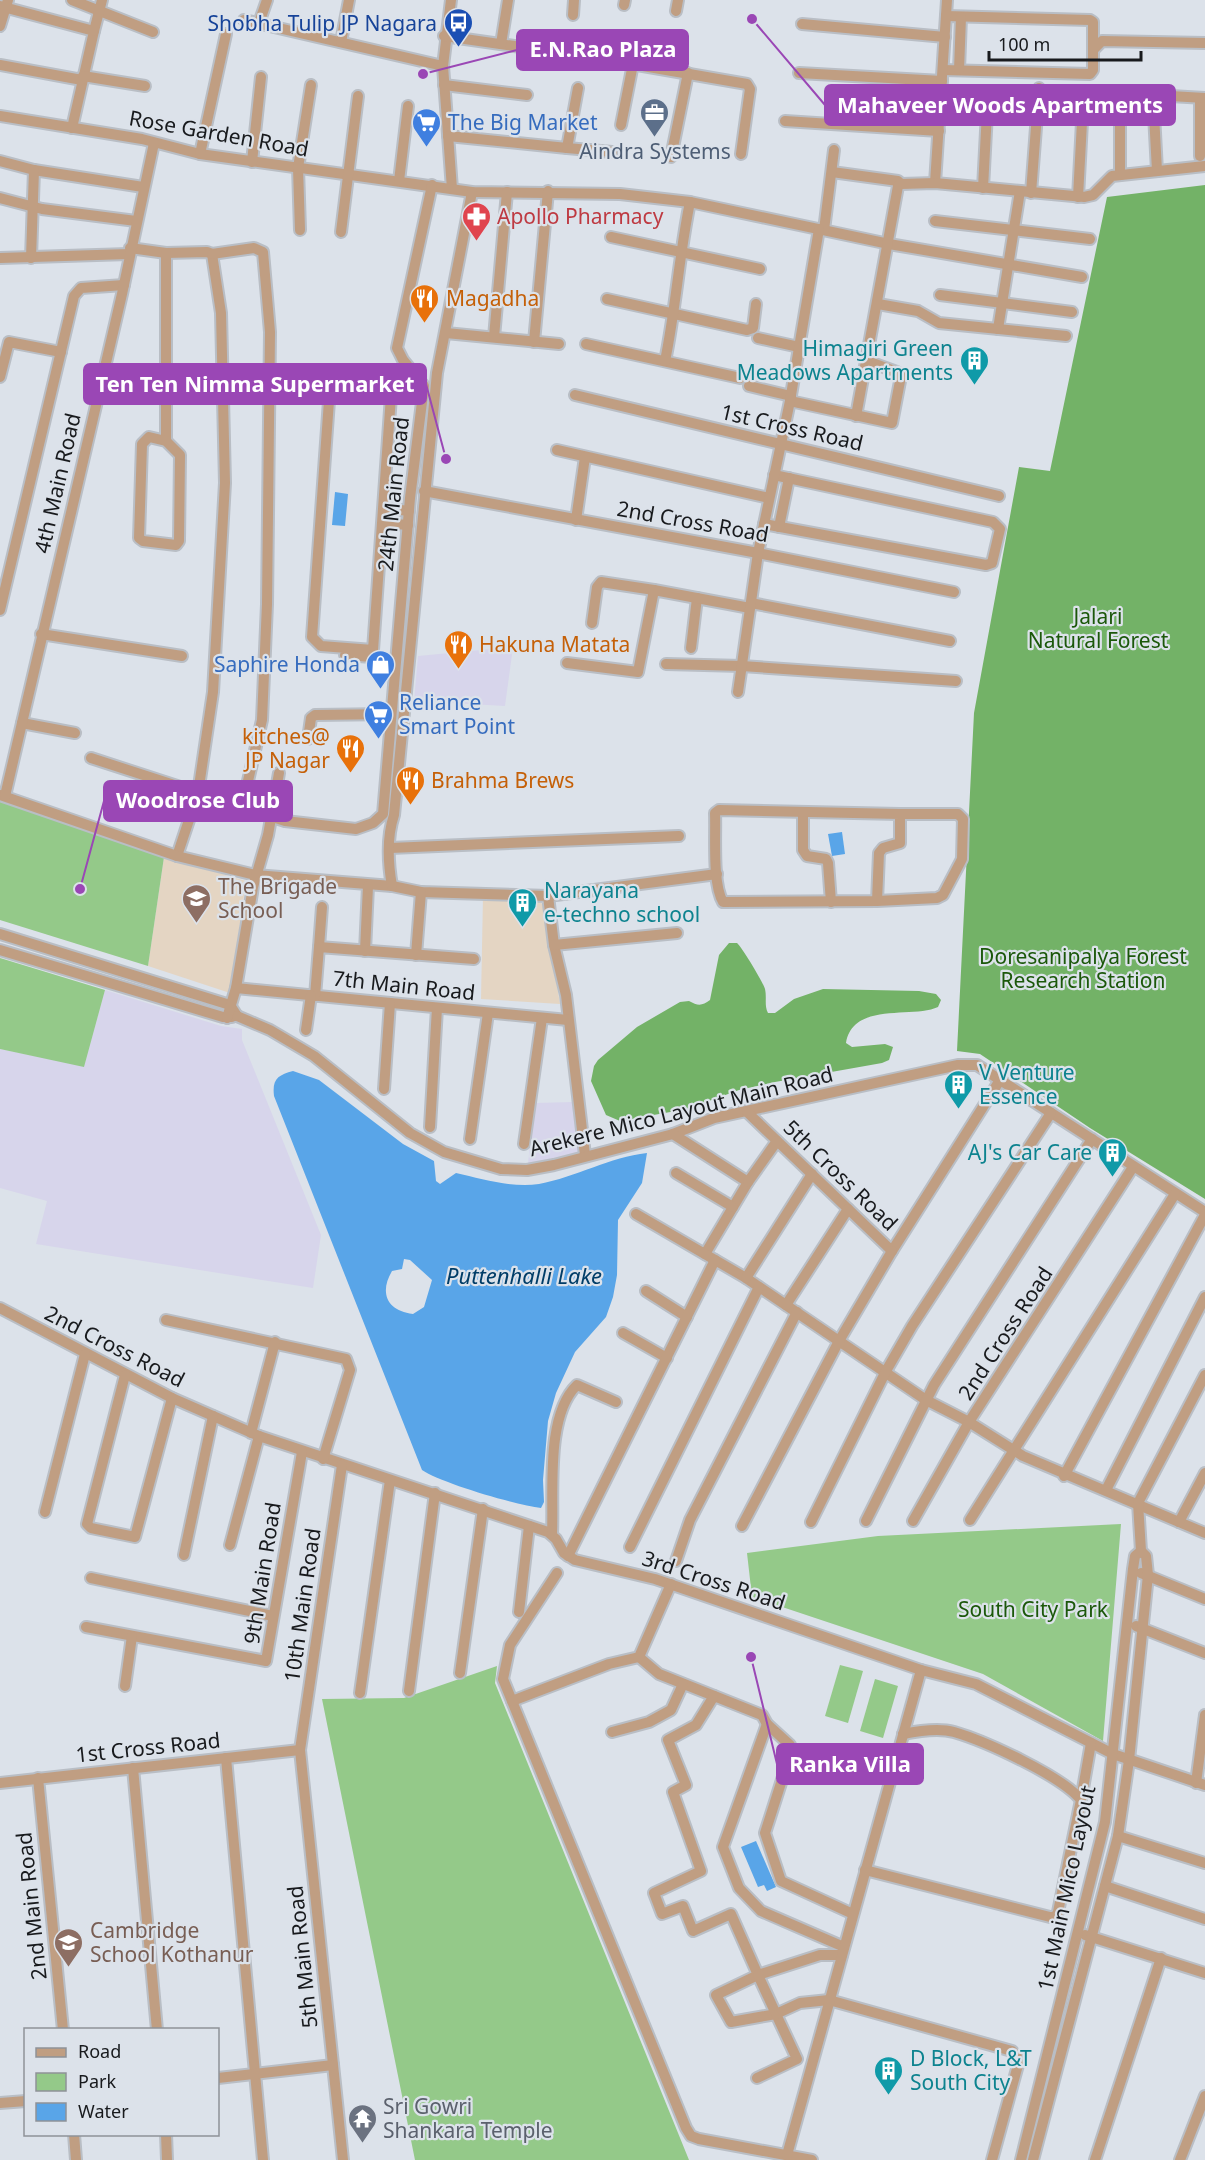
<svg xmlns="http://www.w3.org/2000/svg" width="1205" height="2160" font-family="'Noto Sans',sans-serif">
  <rect width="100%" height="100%" fill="#dce2ea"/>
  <g fill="#d7d5eb">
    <path d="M513,647L505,706L414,701L418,656Z"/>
    <path d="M105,990L221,1026L242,1029V1040L321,1235L313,1288L36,1244L47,1201L0,1188V1049L84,1066Z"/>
    <path d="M574,1102L579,1154L528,1164L534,1103Z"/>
  </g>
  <g fill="#e4d5c3">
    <path d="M164,857L246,881L230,993L148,966Z"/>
    <path d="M483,896L537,899L544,906L560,1004L481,999Z"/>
  </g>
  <g fill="#94c989">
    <path d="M0,801L164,857L148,966L0,920Z"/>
    <path d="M0,958L105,990L84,1067L0,1049Z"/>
    <path d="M1121,1524L1103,1741L983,1674L752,1597L747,1553L878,1536Z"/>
    <path d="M840,1665L863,1671L848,1723L825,1716Z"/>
    <path d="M497,1666L495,1683L689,2160H415L322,1699L404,1698Z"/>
    <path d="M875,1679L898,1686L883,1738L860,1731Z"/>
  </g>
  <g fill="#73b267">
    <path d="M1205,185V1199L1090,1128L980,1054L957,1051L974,713L1019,467L1050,471L1107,197Z"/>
    <path d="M729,943H737C742,947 764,984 765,989C767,998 764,1005 768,1013H775L794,999L823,989L919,991L936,994L941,1000L938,1007C913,1019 853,1001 846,1043L852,1047L885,1044L893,1047L889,1060L882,1063L775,1082L739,1090L687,1109L620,1121L606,1115L591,1081L594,1066L598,1060L637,1027L680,1002L689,1001C698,1006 702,1006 710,1000L719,955Z"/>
  </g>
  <g fill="#59a5e8" fill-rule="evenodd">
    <path d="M335,492L348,494L345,526L332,525Z"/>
    <path d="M842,832L845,854L832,856L828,834Z"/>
    <path d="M293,1071L319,1080L403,1144L434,1161L436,1181L440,1184L456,1173C482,1179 512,1188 539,1184C576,1177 610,1157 647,1153L642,1183L618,1220L617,1275L613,1297L606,1317L575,1352L556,1393L548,1421L543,1480L544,1502L541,1508C516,1505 441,1483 422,1470L274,1096C272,1079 278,1075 293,1071ZM404,1259L410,1260L432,1280L424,1307L413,1314C387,1311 379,1293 392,1271L402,1269Z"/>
    <path d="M756,1841L776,1887L767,1891L764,1885L758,1887L741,1847Z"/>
  </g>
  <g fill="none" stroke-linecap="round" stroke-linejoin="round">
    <defs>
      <g id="minor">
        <path d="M72,0L153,32"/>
        <path d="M451,0L443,66L452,189"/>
        <path d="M624,5L625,0"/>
        <path d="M0,6L94,31L72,128"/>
        <path d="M676,11L678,0"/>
        <path d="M573,15L574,0"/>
        <path d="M244,20L443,66"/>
        <path d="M259,23L267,0"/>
        <path d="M802,24L945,37"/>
        <path d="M0,26L8,0"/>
        <path d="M94,31L102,0"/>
        <path d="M444,36L591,57L747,84L750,89L741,154"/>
        <path d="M341,42L349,0"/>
        <path d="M501,44L508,0"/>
        <path d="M1093,50L1102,41L1205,43"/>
        <path d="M0,65L82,80"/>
        <path d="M943,70L1090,74L1093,70V22L1090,20L946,16"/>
        <path d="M959,70L961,17"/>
        <path d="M799,73L942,81"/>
        <path d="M83,76L145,86"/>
        <path d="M444,85L527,95"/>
        <path d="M1200,98V156"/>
        <path d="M0,116L142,139L200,154L472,192L620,194L690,202L889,244L1082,277"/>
        <path d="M785,121L939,131"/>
        <path d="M621,125L633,64"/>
        <path d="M448,136L567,148L578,88"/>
        <path d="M567,148L612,152"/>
        <path d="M200,154L226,34"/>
        <path d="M671,157L688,73"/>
        <path d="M0,161L34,170L143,187"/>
        <path d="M252,162L261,77"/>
        <path d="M1157,171L1153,95L1205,98"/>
        <path d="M832,172L898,181L901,184"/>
        <path d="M1120,174V93L1153,95"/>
        <path d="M399,181L408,106"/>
        <path d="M935,183L947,0"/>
        <path d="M983,188L988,93"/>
        <path d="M1031,193L1039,88"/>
        <path d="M1078,197L1083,103"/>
        <path d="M0,198L42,209L136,221"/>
        <path d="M935,221L1090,239"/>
        <path d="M300,230L298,168L311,85"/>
        <path d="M824,230L834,150"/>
        <path d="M341,232L358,96"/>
        <path d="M611,237L760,269"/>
        <path d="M130,248L166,253L207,252L212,254L221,313L225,483L213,692L198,793L177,856"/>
        <path d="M166,253V441"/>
        <path d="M212,254L254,248L263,252L270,332L267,604L262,720L242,807"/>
        <path d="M0,258L129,254"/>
        <path d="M31,258L34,170"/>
        <path d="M940,295L1072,312"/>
        <path d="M607,299L747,330L753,328L756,304"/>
        <path d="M878,304L918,311L939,323L1066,336"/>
        <path d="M998,329L1020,191"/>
        <path d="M446,333L559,344"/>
        <path d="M494,337L507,192"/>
        <path d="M758,338L799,347"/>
        <path d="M534,342L548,191"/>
        <path d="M586,344L740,378"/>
        <path d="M665,361C676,308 679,255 690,202"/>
        <path d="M0,377L9,342L61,352"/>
        <path d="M749,386L791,396"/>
        <path d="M575,395L999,496"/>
        <path d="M790,401L892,423L901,376L897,372L867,361"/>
        <path d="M856,416L898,186L901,184L935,183L1084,197L1093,195L1112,176L1205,166"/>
        <path d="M149,437L166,441L180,455L179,541L176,545L143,541L139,538L142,444Z"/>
        <path d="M557,450L769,498"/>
        <path d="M424,491L758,553L954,592"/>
        <path d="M384,508L409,511"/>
        <path d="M576,520L585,457"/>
        <path d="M383,523L408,525"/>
        <path d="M764,524L986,565L992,563L1000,529L993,522L774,475"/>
        <path d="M779,527L789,478"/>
        <path d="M751,603L950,641"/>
        <path d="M0,610L74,296L81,288L124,285"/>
        <path d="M592,623L597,587L601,582L654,590"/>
        <path d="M41,634L182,656"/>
        <path d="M691,648L697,598"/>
        <path d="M345,655L372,657L373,650L392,382L387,377L336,370L331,373L312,637L321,646L373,650"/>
        <path d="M567,663L638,672L654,590L750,608"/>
        <path d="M666,664L742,666L956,681"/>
        <path d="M738,692L758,553L790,401L819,229"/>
        <path d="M22,723L75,733"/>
        <path d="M308,739L311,718L315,715L391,714"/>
        <path d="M91,758L285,821L356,829L373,823L383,814L410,498L424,386L403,360L397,348L432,185"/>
        <path d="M0,795L177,856L255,875L392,886L421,892L548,896L554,945L566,995L585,1155"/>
        <path d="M5,796L122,294L154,143"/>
        <path d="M803,812V850L807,856L826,859L828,863L831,902"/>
        <path d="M390,848L679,836"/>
        <path d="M392,886C388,863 387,836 394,815L437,373L472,192"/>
        <path d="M548,896L717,874"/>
        <path d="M877,901L879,853L883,848L900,843V814L719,810L715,813C716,835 712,884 723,902L877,901L937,898L943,895L962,859L963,819L958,814H900"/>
        <path d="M0,934L230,1005L237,1016"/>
        <path d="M554,945L677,933"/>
        <path d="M319,947L322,907"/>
        <path d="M0,950L223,1017H232"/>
        <path d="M365,951L368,886"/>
        <path d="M416,955L421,892"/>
        <path d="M236,988L568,1020"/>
        <path d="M315,996L319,947L474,959"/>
        <path d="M237,1016L270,1030L314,1056L410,1133L444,1152L501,1169L527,1170L554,1165L673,1134L714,1118L958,1065H977L1205,1212"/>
        <path d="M227,1018L236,988L253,887L268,835L279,773"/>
        <path d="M306,1030L311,995"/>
        <path d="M384,1089L390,1003"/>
        <path d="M747,1112L892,1251L1000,1080"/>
        <path d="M430,1127L437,1008"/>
        <path d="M673,1134L748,1182L705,1254"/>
        <path d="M470,1139L488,1013"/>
        <path d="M524,1144L542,1018"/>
        <path d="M676,1173L733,1207"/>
        <path d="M748,1182L777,1141"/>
        <path d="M636,1214L746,1278L926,1400L969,1422L1023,1456L1205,1533"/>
        <path d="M746,1278L812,1174"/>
        <path d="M646,1291L687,1317"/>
        <path d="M786,1305L848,1209"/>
        <path d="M0,1308L172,1398L259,1436L548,1532L556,1539L564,1553L575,1560L655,1579L921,1670L976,1684L1113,1754L1205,1785"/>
        <path d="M166,1320L346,1359L350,1370L323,1459"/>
        <path d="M623,1333L667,1358"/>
        <path d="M125,1375L87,1524L91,1528L135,1537L172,1398"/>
        <path d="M251,1433L275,1342"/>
        <path d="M342,1465L300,1750L343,2160"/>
        <path d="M1064,1476L1205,1215"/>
        <path d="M1106,1490L1205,1297"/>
        <path d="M1138,1503L1205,1375"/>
        <path d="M45,1512L85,1354"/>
        <path d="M970,1520L1175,1194"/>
        <path d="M866,1521L934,1385L1092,1139"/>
        <path d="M913,1521L969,1422L1133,1167"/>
        <path d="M811,1522L886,1371L912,1326L1051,1113"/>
        <path d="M1179,1522L1205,1473"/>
        <path d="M742,1526L839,1341L892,1251"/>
        <path d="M552,1534C554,1493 545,1416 577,1385L616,1402"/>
        <path d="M230,1545L259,1436"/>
        <path d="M630,1547L759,1287"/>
        <path d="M184,1555L213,1416"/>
        <path d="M568,1556L715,1260"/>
        <path d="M676,1561L690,1520L797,1312"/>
        <path d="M557,1573L510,1645L503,1679L686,2128L691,2136L699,2139L812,2160"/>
        <path d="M1141,1573L1205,1599"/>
        <path d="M91,1578L273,1616"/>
        <path d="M519,1612L529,1526"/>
        <path d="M1136,1626L1205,1653"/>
        <path d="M86,1627L266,1661L302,1452"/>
        <path d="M639,1657L659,1674L762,1715L767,1724L790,1745L788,1761L765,1833L781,1881L853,1914"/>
        <path d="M460,1673L483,1509"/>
        <path d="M125,1686L132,1636"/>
        <path d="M409,1691L435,1493"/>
        <path d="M360,1693L390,1480"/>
        <path d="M714,1696L696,1725L668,1740L686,1785L673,1792L701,1871L654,1893L662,1914L683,1906L693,1931L731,1914L758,1975L716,1995L731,2022L776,2014L797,2059L757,2078"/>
        <path d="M512,1701L609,1664L639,1657L671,1584"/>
        <path d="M767,1724L723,1847L739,1888L761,1911L844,1947"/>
        <path d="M612,1732L649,1722L671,1710L683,1684"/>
        <path d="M226,1758L263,2160"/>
        <path d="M133,1768L157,2030"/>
        <path d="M38,1778L63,2030"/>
        <path d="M0,1783L300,1750"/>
        <path d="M1196,1783L1205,1715"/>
        <path d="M1081,1800L1091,1743"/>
        <path d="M1118,1836L1205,1863"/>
        <path d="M865,1870L1050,1917H1055L1058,1912L1081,1800C1062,1776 985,1741 954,1732C939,1728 918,1731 903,1734"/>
        <path d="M1105,1886L1205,1919"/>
        <path d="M1085,1935L1205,1973"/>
        <path d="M842,1955H820L758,1975L776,2014L800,2003L829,2000L1012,2051L1017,2057L1018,2065L992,2160"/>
        <path d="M218,2078L333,2065"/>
        <path d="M0,2103L26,2101"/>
        <path d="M74,2134L76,2160"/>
        <path d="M166,2134L167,2160"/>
        <path d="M787,2155L921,1670"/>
        <path d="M1021,2160L1105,1822L1133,1569L1135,1556L1141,1551"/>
        <path d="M1033,2160L1118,1836L1129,1760L1148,1575L1146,1556L1141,1551L1138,1503"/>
        <path d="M1095,2160L1161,1958"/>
        <path d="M1180,2160L1205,2096"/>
      </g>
    </defs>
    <use href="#minor" stroke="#b9bec5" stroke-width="14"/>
    <use href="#minor" stroke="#c09e82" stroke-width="10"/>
  </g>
  <defs>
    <symbol id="bus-pin" viewBox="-11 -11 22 30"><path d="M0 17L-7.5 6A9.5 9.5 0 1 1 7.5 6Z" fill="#1a4fb4" stroke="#dce2ea"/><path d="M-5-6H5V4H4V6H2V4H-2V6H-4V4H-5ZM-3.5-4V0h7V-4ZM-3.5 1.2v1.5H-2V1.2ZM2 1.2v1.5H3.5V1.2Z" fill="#fff"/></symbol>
    <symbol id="office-pin" viewBox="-11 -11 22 30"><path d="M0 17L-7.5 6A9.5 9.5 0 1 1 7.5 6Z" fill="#5c6f8a" stroke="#dce2ea"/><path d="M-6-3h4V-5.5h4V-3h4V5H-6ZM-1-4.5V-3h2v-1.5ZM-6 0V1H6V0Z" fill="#fff"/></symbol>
    <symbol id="supermarket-pin" viewBox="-11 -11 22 30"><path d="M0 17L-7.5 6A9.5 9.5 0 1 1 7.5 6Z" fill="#3f7fe0" stroke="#dce2ea"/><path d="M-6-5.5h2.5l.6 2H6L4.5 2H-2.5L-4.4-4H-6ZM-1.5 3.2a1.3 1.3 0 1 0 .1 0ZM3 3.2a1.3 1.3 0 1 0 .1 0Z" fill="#fff"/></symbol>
    <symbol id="pharmacy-pin" viewBox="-11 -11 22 30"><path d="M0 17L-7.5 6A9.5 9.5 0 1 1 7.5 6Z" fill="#e0444e" stroke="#dce2ea"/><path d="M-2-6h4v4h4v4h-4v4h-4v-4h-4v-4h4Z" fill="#fff"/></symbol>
    <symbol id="restaurant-pin" viewBox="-11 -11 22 30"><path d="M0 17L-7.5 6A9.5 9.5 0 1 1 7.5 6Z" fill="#e8710a" stroke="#dce2ea"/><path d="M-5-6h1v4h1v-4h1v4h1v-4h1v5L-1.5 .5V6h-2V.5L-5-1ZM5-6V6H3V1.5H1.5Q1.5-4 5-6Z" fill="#fff"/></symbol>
    <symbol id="building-pin" viewBox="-11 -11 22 30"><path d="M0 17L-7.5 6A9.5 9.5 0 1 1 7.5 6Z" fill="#0f9aa8" stroke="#dce2ea"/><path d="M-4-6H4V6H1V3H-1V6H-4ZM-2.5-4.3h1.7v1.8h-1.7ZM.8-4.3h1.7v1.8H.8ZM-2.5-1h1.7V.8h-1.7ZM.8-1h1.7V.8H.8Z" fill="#fff"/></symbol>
    <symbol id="shop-pin" viewBox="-11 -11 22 30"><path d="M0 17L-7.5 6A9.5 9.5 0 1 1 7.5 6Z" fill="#3f7fe0" stroke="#dce2ea"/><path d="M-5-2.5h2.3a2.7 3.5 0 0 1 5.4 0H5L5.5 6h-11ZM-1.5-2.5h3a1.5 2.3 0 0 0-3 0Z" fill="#fff"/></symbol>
    <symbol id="school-pin" viewBox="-11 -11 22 30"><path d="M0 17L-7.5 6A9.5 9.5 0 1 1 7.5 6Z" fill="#8d6e63" stroke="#dce2ea"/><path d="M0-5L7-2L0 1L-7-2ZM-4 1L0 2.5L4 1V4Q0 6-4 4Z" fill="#fff"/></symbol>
    <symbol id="temple-pin" viewBox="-11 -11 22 30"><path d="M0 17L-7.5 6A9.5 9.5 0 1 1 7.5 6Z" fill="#6b7280" stroke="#dce2ea"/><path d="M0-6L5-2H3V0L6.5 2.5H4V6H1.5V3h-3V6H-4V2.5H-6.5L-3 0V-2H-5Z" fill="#fff"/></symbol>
  </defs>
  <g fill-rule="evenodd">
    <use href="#bus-pin" x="442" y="6" width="33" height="45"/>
    <use href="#office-pin" x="638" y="96" width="33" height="45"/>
    <use href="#supermarket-pin" x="410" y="106" width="33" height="45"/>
    <use href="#pharmacy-pin" x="460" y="200" width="33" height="45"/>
    <use href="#restaurant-pin" x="408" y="282" width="33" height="45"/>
    <use href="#building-pin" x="958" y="344" width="33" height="45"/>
    <use href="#restaurant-pin" x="442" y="628" width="33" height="45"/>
    <use href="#shop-pin" x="364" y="648" width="33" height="45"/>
    <use href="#supermarket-pin" x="362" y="698" width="33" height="45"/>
    <use href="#restaurant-pin" x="334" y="732" width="33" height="45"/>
    <use href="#restaurant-pin" x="394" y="764" width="33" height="45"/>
    <use href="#school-pin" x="180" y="882" width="33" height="45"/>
    <use href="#building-pin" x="506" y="886" width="33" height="45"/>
    <use href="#building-pin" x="942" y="1068" width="33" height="45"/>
    <use href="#building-pin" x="1096" y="1136" width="33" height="45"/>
    <use href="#school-pin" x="52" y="1926" width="33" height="45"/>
    <use href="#building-pin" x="872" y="2054" width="33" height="45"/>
    <use href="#temple-pin" x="346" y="2102" width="33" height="45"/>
  </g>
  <g text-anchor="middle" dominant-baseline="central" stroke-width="4.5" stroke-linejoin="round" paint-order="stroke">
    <g font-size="21" fill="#164399" stroke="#dce2ea" text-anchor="end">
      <text x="437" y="23">Shobha Tulip JP Nagara</text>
    </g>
    <g font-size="21" fill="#366cbe" stroke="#dce2ea" text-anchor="start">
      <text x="448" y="122">The Big Market</text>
      <text x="360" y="664" text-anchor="end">Saphire Honda</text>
      <text x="399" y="702">Reliance<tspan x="399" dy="24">Smart Point</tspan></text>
    </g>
    <g font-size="21" fill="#181a1d" stroke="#dce2ea">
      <text transform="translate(219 133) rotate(10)">Rose Garden Road</text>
      <text transform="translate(792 427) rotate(13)">1st Cross Road</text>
      <text transform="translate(57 483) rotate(-77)">4th Main Road</text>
      <text transform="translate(393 494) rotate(-84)">24th Main Road</text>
      <text transform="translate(693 521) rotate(10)">2nd Cross Road</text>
      <text transform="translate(404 985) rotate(6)">7th Main Road</text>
      <text transform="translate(681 1111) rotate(-14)">Arekere Mico Layout Main Road</text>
      <text transform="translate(841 1175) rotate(44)">5th Cross Road</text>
      <text transform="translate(1005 1333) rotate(-57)">2nd Cross Road</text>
      <text transform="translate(115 1346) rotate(27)">2nd Cross Road</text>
      <text transform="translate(262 1573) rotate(-81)">9th Main Road</text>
      <text transform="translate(714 1580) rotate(18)">3rd Cross Road</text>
      <text transform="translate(302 1605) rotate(-82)">10th Main Road</text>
      <text transform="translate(148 1747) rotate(-6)">1st Cross Road</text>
      <text transform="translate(1066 1888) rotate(-78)">1st Main Mico Layout</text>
      <text transform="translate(31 1906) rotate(-96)">2nd Main Road</text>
      <text transform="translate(302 1957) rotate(-96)">5th Main Road</text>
    </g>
    <g font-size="21" fill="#4e5e75" stroke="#dce2ea">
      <text x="655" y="151">Aindra Systems</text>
    </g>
    <g font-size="21" fill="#be3a42" stroke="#dce2ea" text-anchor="start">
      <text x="497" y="216">Apollo Pharmacy</text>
    </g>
    <g font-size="21" fill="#c56008" stroke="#dce2ea" text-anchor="start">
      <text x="446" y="298">Magadha</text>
      <text x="479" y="644">Hakuna Matata</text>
      <text x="330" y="736" text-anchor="end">kitches@<tspan x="330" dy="24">JP Nagar</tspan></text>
      <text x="431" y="780">Brahma Brews</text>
    </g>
    <g font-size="21" fill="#0d838f" stroke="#dce2ea" text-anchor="start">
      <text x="953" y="348" text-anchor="end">Himagiri Green<tspan x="953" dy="24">Meadows Apartments</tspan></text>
      <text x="544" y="890">Narayana<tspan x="544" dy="24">e-techno school</tspan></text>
      <text x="979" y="1072">V Venture<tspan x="979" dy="24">Essence</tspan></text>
      <text x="1092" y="1152" text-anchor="end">AJ's Car Care</text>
      <text x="910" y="2058">D Block, L&amp;T<tspan x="910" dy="24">South City</tspan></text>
    </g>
    <g font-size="21" fill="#1b580a" stroke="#dce2ea">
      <text x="1098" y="616">Jalari<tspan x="1098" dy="24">Natural Forest</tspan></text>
      <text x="1083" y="956">Doresanipalya Forest<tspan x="1083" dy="24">Research Station</tspan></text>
      <text x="1033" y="1609">South City Park</text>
    </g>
    <g font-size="21" fill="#785e54" stroke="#dce2ea" text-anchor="start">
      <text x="218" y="886">The Brigade<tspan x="218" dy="24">School</tspan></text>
      <text x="90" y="1930">Cambridge<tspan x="90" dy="24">School Kothanur</tspan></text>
    </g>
    <g font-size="21" fill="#5b616d" stroke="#dce2ea" text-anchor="start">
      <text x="383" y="2106">Sri Gowri<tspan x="383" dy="24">Shankara Temple</tspan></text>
    </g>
    <g font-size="22" font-style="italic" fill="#003d68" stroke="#dce2ea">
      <text x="524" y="1275">Puttenhalli Lake</text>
    </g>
  </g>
  <path fill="none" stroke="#9a47b5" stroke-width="2" d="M423 74L517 50M752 19L825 105M446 459L426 384M80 889L104 801M751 1657L777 1764"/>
  <g fill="#9a47b5" stroke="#dce2ea" stroke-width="2">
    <circle cx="423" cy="74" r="6"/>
    <circle cx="752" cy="19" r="6"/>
    <circle cx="446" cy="459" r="6"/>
    <circle cx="80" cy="889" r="6"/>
    <circle cx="751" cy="1657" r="6"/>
  </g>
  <g fill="#9a47b5" stroke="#9a47b5" stroke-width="2">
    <rect x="517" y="30" width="171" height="40" rx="6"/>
    <rect x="825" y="85" width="350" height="40" rx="6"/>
    <rect x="84" y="364" width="342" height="40" rx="6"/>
    <rect x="104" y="781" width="188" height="40" rx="6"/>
    <rect x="777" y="1744" width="146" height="40" rx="6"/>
  </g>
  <g font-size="22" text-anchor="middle" font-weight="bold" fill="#fff">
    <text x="603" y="57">E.N.Rao Plaza</text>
    <text x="1000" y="113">Mahaveer Woods Apartments</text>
    <text x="255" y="392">Ten Ten Nimma Supermarket</text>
    <text x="198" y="808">Woodrose Club</text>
    <text x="850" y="1772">Ranka Villa</text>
  </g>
  <rect x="24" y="2028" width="195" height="108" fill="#dce2ea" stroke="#8e9298" stroke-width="1.5"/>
  <rect x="36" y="2048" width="30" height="9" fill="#c09e82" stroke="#8e9298" stroke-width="1.5"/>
  <text x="78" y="2058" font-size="18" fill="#181a1d">Road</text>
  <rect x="36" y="2073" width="30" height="18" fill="#94c989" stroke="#8e9298" stroke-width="1.5"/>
  <text x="78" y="2088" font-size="18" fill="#181a1d">Park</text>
  <rect x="36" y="2103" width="30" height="18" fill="#59a5e8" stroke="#8e9298" stroke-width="1.5"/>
  <text x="78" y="2118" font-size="18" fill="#181a1d">Water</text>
  <path d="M989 51v9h152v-9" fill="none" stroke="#181a1d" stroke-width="3"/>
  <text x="998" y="51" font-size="18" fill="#181a1d" stroke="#dce2ea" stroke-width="4.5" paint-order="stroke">100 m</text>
</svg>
